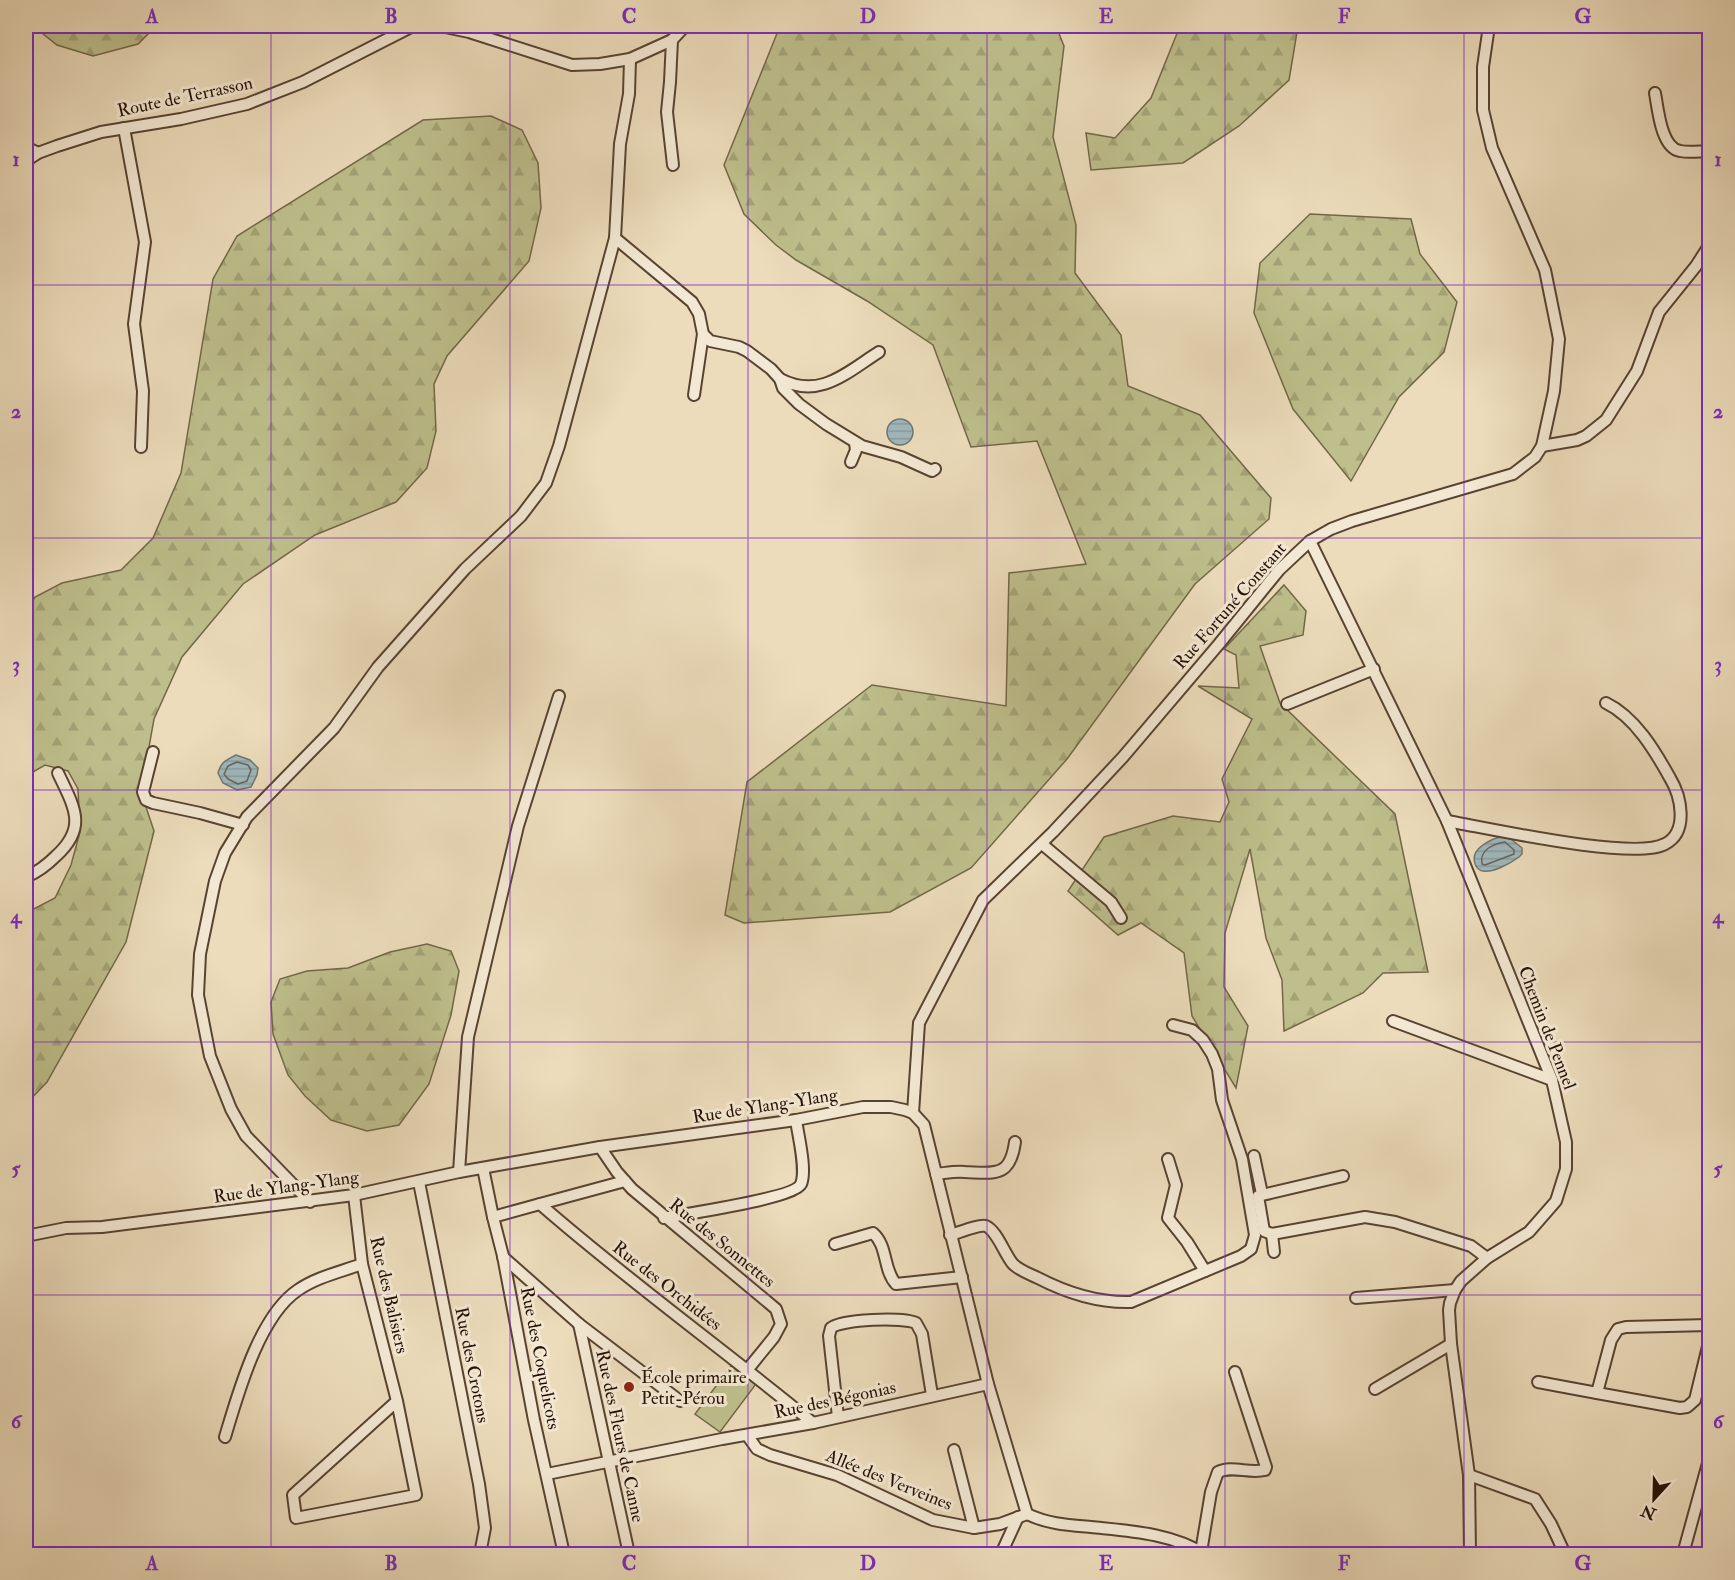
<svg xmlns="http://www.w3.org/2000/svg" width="1735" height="1580" font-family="'IM FELL Double Pica',serif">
  <defs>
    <pattern id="forest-firs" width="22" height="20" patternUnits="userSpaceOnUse" patternTransform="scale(1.5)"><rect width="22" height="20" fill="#bebf8c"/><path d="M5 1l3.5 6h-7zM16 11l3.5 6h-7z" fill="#a3a377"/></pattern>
    <pattern id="water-rules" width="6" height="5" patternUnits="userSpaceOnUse" patternTransform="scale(1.5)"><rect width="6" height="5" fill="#9fb8bc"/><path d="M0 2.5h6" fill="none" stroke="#899da0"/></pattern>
  </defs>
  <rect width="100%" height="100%" fill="#ecdcbb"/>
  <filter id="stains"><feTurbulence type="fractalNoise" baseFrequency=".00333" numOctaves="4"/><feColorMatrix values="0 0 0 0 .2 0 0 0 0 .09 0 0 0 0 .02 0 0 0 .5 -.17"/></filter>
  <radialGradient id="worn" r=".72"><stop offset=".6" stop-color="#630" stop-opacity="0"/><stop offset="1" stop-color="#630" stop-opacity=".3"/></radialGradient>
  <g fill="url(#forest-firs)" stroke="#726848" stroke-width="1.5">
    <path d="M33,26H32H156L138,44L93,56L57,45Z"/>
    <path d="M780,26H1056L1064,46L1053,137L1076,225L1075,273L1121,335L1128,386L1200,415L1271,498L1269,519L1195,584L1067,759L971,868L890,912L744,923L725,915L747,782L872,685L1006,706L1009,573L1086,564L1037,441L971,447L933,345L867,301L796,260L776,245L744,214L724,165Z"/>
    <path d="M1180,26H1298L1289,80L1239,126L1183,163L1091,170L1086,133L1115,138L1151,98Z"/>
    <path d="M491,116L522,130L538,163L541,208L529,261L447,356L434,384L436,431L427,468L396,502L315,535L243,584L182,657L154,719L141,792L154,831L126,942L47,1082L26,1104V913L55,898L71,865L80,832L78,789L68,771L45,765L26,776V611L35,597L62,583L121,570L153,538L181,473L213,279L237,236L423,120Z"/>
    <path d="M1310,214L1411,219L1420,254L1457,302L1444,352L1399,397L1351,481L1293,409L1254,313L1260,263Z"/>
    <path d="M1284,585L1306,611L1303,635L1260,646L1280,703L1395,814L1428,972L1383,973L1363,993L1284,1031L1282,980L1266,938L1250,849L1225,933L1224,987L1248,1026L1236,1088L1192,1016L1184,953L1141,923L1118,935L1068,891L1104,837L1173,816L1220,822L1229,802L1222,779L1252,719L1198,686L1239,688L1236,655L1224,649Z"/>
    <path d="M427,944L451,951L459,971L451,1015L429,1084L399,1125L367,1131L331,1120L305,1096L288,1075L273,1034L271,1002L280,979L307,971L348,968L390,952Z"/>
  </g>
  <path fill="#bebf8c" stroke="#726848" stroke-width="1.5" d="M731,1366L756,1384L720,1432L695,1414Z"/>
  <g fill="url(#water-rules)" stroke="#6f7573" stroke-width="1.5">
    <circle cx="900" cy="432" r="13"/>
    <path d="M236,755L250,760L258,768L257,775L251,787L237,790L223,783L218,773C221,762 226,760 236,755Z"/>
    <path d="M1506,835L1522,848V854L1519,857C1511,863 1493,873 1483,871C1480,871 1477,868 1476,866C1467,848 1494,838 1506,835Z"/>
  </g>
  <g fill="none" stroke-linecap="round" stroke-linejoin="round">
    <g stroke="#626460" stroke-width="1.5">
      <path d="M237,762L248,765L251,770L247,781L238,784L228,779L224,774L228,766Z"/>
      <path d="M1505,842L1514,850V854L1485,865L1482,864C1479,850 1493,844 1505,842Z"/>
    </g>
    <defs>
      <g id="minor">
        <path d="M440,26L469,32L572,65L600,64L630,59L672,40L685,26"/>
        <path d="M672,40L670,82L667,112L673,165"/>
        <path d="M1655,93C1658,109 1661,148 1680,151C1690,153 1700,151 1710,151"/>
        <path d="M124,128L145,242L134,324L143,391L141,447"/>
        <path d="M26,147L38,153"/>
        <path d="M26,161L38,153L57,146L101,132L181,119L247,104L303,82L413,26"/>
        <path d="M615,238L692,302L699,314L703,334L710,341L739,347L747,351L771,369L780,379L783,388L799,404L826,424L862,446L901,457L932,471L935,469"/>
        <path d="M780,379C820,400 847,372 879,352"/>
        <path d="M694,395L703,334"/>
        <path d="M1542,446L1577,440L1586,436L1606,420L1637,371L1659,312L1696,266L1710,244"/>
        <path d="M851,462L856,450L855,443"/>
        <path d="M1310,541L1447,821L1552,1080L1566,1142V1169L1556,1201L1529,1232L1487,1258L1461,1281L1455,1290L1450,1303L1449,1310L1451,1344L1469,1475L1470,1554"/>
        <path d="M1287,704L1374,669"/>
        <path d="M153,752L143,792L146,800L153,803L200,813L243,825"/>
        <path d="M1447,821C1488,828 1634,861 1665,844C1689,832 1681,796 1670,778C1655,751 1635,717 1606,703"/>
        <path d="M1042,844L1111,902L1121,918"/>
        <path d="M26,877C38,872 46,866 56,856C88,827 74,807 58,773"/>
        <path d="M1393,1021L1552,1080"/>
        <path d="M913,1113L919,1023L983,900L1053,832L1123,757L1219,644L1279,570L1310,541L1331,529L1352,521L1513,474L1535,457L1542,446L1554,391L1559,339L1545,270L1492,148L1483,110V67L1489,26"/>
        <path d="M600,1147L617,1172L632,1189L776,1309L781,1324L774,1337L748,1369"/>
        <path d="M1254,1156L1262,1194"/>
        <path d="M1168,1159L1176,1185L1168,1218L1187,1242L1205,1271"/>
        <path d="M483,1168L493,1217L503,1256L534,1420L564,1554"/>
        <path d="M459,1172L468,1037L518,826L559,696"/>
        <path d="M936,1174C946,1173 955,1171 965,1172C995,1173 1010,1178 1015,1142"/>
        <path d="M1343,1176L1258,1196L1264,1231L1272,1234L1365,1217L1395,1222L1471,1246L1487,1258"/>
        <path d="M419,1182L479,1484L485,1528L480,1554"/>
        <path d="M354,1195L362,1264L397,1401L416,1495L296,1518L293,1495L397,1401"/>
        <path d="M310,1202L246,1136L231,1109L210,1056L198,995L200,954L215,881L225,853L247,817L334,728L378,667L465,569L521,516L546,483L559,446L615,238L620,144L629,94L630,59"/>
        <path d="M540,1204L625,1181"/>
        <path d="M493,1217L540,1204C628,1281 723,1349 813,1423"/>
        <path d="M664,1218C685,1214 795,1198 801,1184C807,1170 798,1135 796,1120"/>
        <path d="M1272,1234L1274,1252"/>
        <path d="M950,1235C958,1233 979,1224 986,1226C997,1231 1005,1255 1013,1264C1020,1271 1030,1274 1038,1278C1067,1293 1098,1303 1131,1302L1241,1256L1251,1249L1255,1235L1242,1159L1222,1100L1218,1069L1212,1054L1203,1040L1192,1030L1173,1025"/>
        <path d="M26,1236L66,1228L102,1227L354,1195L459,1172L600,1147L796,1120L863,1107H891L905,1110L913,1113L924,1125L988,1384L1027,1514C1048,1524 1068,1525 1091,1527C1129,1531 1171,1533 1204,1554"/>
        <path d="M835,1244L873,1233C888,1246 883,1270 896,1284L962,1277"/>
        <path d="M503,1257L579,1324L680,1401"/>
        <path d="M1356,1298L1455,1290"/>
        <path d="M579,1324L629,1554"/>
        <path d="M1710,1325L1626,1327L1618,1329L1611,1340L1597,1393L1680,1408L1687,1407L1695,1400L1710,1338"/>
        <path d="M1538,1382L1597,1393"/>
        <path d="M1375,1389L1451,1344"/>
        <path d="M838,1417L829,1336L831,1328C841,1319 904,1317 916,1323L922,1334L932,1395"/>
        <path d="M747,1435L757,1449L770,1455L837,1475L933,1520L974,1528L1000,1524L1027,1514"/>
        <path d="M225,1437C238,1394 259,1316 298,1290C317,1277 340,1272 362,1264"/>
        <path d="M954,1450L974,1528"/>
        <path d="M547,1474L722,1439L813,1423L988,1384"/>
        <path d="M1469,1475L1535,1499L1551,1524L1565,1554"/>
        <path d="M1201,1552L1211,1492L1218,1472C1232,1465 1249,1474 1265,1470L1266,1467L1235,1372"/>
        <path d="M1001,1554L1018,1517"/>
        <path d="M1683,1554L1708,1463"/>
      </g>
    </defs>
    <use href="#minor" stroke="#584332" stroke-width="14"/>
    <use href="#minor" stroke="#f3e8d3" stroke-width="10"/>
  </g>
  <path fill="none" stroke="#7b2cbf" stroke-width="1.5" stroke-opacity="0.55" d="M271,26V1554M510,26V1554M748,26V1554M987,26V1554M1225,26V1554M1464,26V1554M26,285H1710M26,538H1710M26,790H1710M26,1042H1710M26,1295H1710"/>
  <circle fill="#8f2418" stroke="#f3e8d3" stroke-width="2" cx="629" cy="1387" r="6"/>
  <g text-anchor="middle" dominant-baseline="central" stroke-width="6" stroke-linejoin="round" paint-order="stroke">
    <g font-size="18" fill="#261005" stroke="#f3e8d3">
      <text transform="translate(185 97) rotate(-12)">Route de Terrasson</text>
      <text transform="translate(1230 606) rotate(-49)">Rue Fortuné Constant</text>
      <text transform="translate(1547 1028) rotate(69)">Chemin de Pennel</text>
      <text transform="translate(765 1106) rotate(-9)">Rue de Ylang-Ylang</text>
      <text transform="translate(286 1187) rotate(-8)">Rue de Ylang-Ylang</text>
      <text transform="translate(722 1243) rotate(39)">Rue des Sonnettes</text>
      <text transform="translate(667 1286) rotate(38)">Rue des Orchidées</text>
      <text transform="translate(389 1295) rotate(77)">Rue des Balisiers</text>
      <text transform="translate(540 1358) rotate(79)">Rue des Coquelicots</text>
      <text transform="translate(472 1365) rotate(79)">Rue des Crotons</text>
      <text transform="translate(835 1400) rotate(-12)">Rue des Bégonias</text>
      <text transform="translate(620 1436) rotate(78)">Rue des Fleurs de Canne</text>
      <text transform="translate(889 1480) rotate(22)">Allée des Verveines</text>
    </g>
    <g font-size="18" fill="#261005" stroke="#f3e8d3" text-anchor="start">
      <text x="641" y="1377">École primaire<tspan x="641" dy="21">Petit-Pérou</tspan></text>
    </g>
  </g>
  <rect width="1735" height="1580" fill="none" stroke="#ecdcbb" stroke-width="66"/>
  <g transform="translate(1654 1499) rotate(202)" stroke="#f3e8d3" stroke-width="4.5" paint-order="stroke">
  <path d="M0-4.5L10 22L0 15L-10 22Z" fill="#261005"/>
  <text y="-9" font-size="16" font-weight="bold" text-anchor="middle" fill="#261005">N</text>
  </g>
  <rect x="33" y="33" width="1669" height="1514" fill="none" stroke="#7b2cbf" stroke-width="2"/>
  <g font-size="20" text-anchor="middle" font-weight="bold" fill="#7b2cbf">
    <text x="152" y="23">A</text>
    <text x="391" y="23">B</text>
    <text x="629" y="23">C</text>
    <text x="868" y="23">D</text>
    <text x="1106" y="23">E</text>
    <text x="1344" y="23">F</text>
    <text x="1583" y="23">G</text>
    <text x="16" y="166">1</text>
    <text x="1718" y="166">1</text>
    <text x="16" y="418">2</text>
    <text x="1718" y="418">2</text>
    <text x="16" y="671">3</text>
    <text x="1718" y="671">3</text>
    <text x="16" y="923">4</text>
    <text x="1718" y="923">4</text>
    <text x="16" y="1175">5</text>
    <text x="1718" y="1175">5</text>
    <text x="16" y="1428">6</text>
    <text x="1718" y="1428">6</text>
    <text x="152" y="1570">A</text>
    <text x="391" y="1570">B</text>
    <text x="629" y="1570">C</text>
    <text x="868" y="1570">D</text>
    <text x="1106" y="1570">E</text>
    <text x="1344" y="1570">F</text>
    <text x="1583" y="1570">G</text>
  </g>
  <rect width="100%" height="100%" filter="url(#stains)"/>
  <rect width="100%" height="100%" fill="url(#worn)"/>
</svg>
